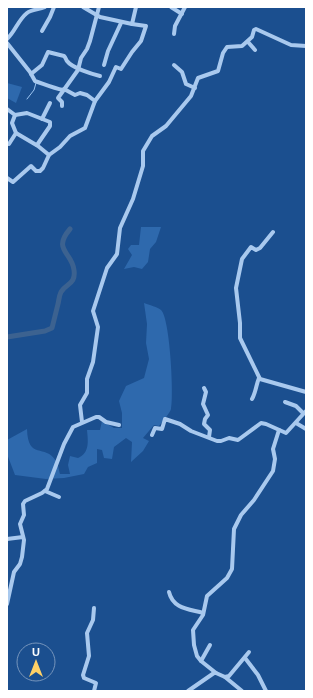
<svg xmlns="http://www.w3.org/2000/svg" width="313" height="698" font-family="Helvetica,sans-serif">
  <rect width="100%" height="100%" fill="#1b4f8f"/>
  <g fill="#2e69ad">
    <path d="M7,83L22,87L16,103L7,98Z"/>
    <path d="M141,227H161L156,242L150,249L148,262L142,269L134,267L124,269L132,255L128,249L131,245H139Z"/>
    <path d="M144,303C149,305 158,307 161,310C170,318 174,396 171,409C170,413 162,422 159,426L154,425L143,438L149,441L143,451L131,462L132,442L126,438L114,447L112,459L104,458L102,450L97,449V463L88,467L84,474L64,478L46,479L15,475L7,454V440L27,429C28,461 45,443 56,461C58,464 59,470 60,474H70L68,465L70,456L78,458C90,453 88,441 87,430H100L102,421L114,428H122V413L119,401L126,386L144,378L149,359L146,343L147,324Z"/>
  </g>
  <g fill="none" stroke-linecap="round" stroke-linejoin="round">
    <path stroke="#9cc4f0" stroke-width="1" d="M27,99L34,90L36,83"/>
    <path stroke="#3c6290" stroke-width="5" d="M7,337L45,331L52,328C54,320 56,312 58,304C59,300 59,296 61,292C66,283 76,285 74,270C72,252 52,250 70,229"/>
    <g stroke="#a9c9ee" stroke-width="4">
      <path d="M83,7L100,17L132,24L136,7"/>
      <path d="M171,7L182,14"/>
      <path d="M42,31L50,17L54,7"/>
      <path d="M174,34L175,26L185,7"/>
      <path d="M7,39C15,32 18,20 27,13C32,9 39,10 45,7"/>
      <path d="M248,42L255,50"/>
      <path d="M7,43L30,72L35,81C44,84 53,88 63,90"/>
      <path d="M104,65L108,51L121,23"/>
      <path d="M174,65L182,72L186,84L195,88"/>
      <path d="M31,74L42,65L48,52L64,56C66,58 66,60 67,61C72,68 92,74 100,76"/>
      <path d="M95,101L109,82L115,69L116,67L121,69L132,52L141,41L146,26L132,24"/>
      <path d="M62,106V102L58,98L78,70L81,58L87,49L90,41L99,7"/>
      <path d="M7,109L15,115L12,123L16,133L38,146L49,155L60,147L70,136L85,128L95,101L87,95L80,93L75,95L64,89"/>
      <path d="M15,115L27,113L50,122V126L37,145"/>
      <path d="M42,119L50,103"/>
      <path d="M9,144L16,133"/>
      <path d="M7,178L13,182L31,166L36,171H40L43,168L49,155"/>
      <path d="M273,232L260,248L256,250L251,247L242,259L236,288L240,323V338L260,379L306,392"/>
      <path d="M204,388L206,392L203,404L208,415L205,419L204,424L210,430L209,437"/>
      <path d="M252,399C256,392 256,385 259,378"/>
      <path d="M285,402L296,406L303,413"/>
      <path d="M82,422L80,405L87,393V379L93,362L98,327L93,311L107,268L117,254L120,228L133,199L143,166V151L152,136L166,126L191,96L198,78L218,71L223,53L227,47L242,46L252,37L254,30L256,29L291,45L306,46"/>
      <path d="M296,423L306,429"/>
      <path d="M152,435L155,428L162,429L165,419L180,424L191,431L217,441H221L229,438L238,440L261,423L266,424L286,433L306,411"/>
      <path d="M45,491L59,497"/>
      <path d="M7,539L23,537"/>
      <path d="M169,592C173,609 189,609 203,613"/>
      <path d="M7,604L14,572L20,564L22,557L24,540L20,524L24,515L23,504L25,501L42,493L47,489L64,444L73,427L96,417H99L106,422L119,425"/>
      <path d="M94,608L93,620L87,633L89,656L83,675L84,678L96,683L94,691"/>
      <path d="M245,658L258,675L266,691"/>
      <path d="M201,661L210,645"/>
      <path d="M216,673L201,661L197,656L194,645L193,630L203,615L207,596L227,578L232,569L234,529L241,515L254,500L273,471L275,459L273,449L279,430"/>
      <path d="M225,677L242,691"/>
      <path d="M188,691L214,673H216L225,677L229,676L249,652"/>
    </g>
  </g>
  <rect width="313" height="698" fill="none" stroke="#ffffff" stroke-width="16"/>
  <g transform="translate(36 662)"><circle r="19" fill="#1b4f8f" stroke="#7695bc"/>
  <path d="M0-3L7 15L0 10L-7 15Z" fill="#ffd166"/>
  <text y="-6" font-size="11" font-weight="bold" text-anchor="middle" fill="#ffffff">U</text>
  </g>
</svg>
